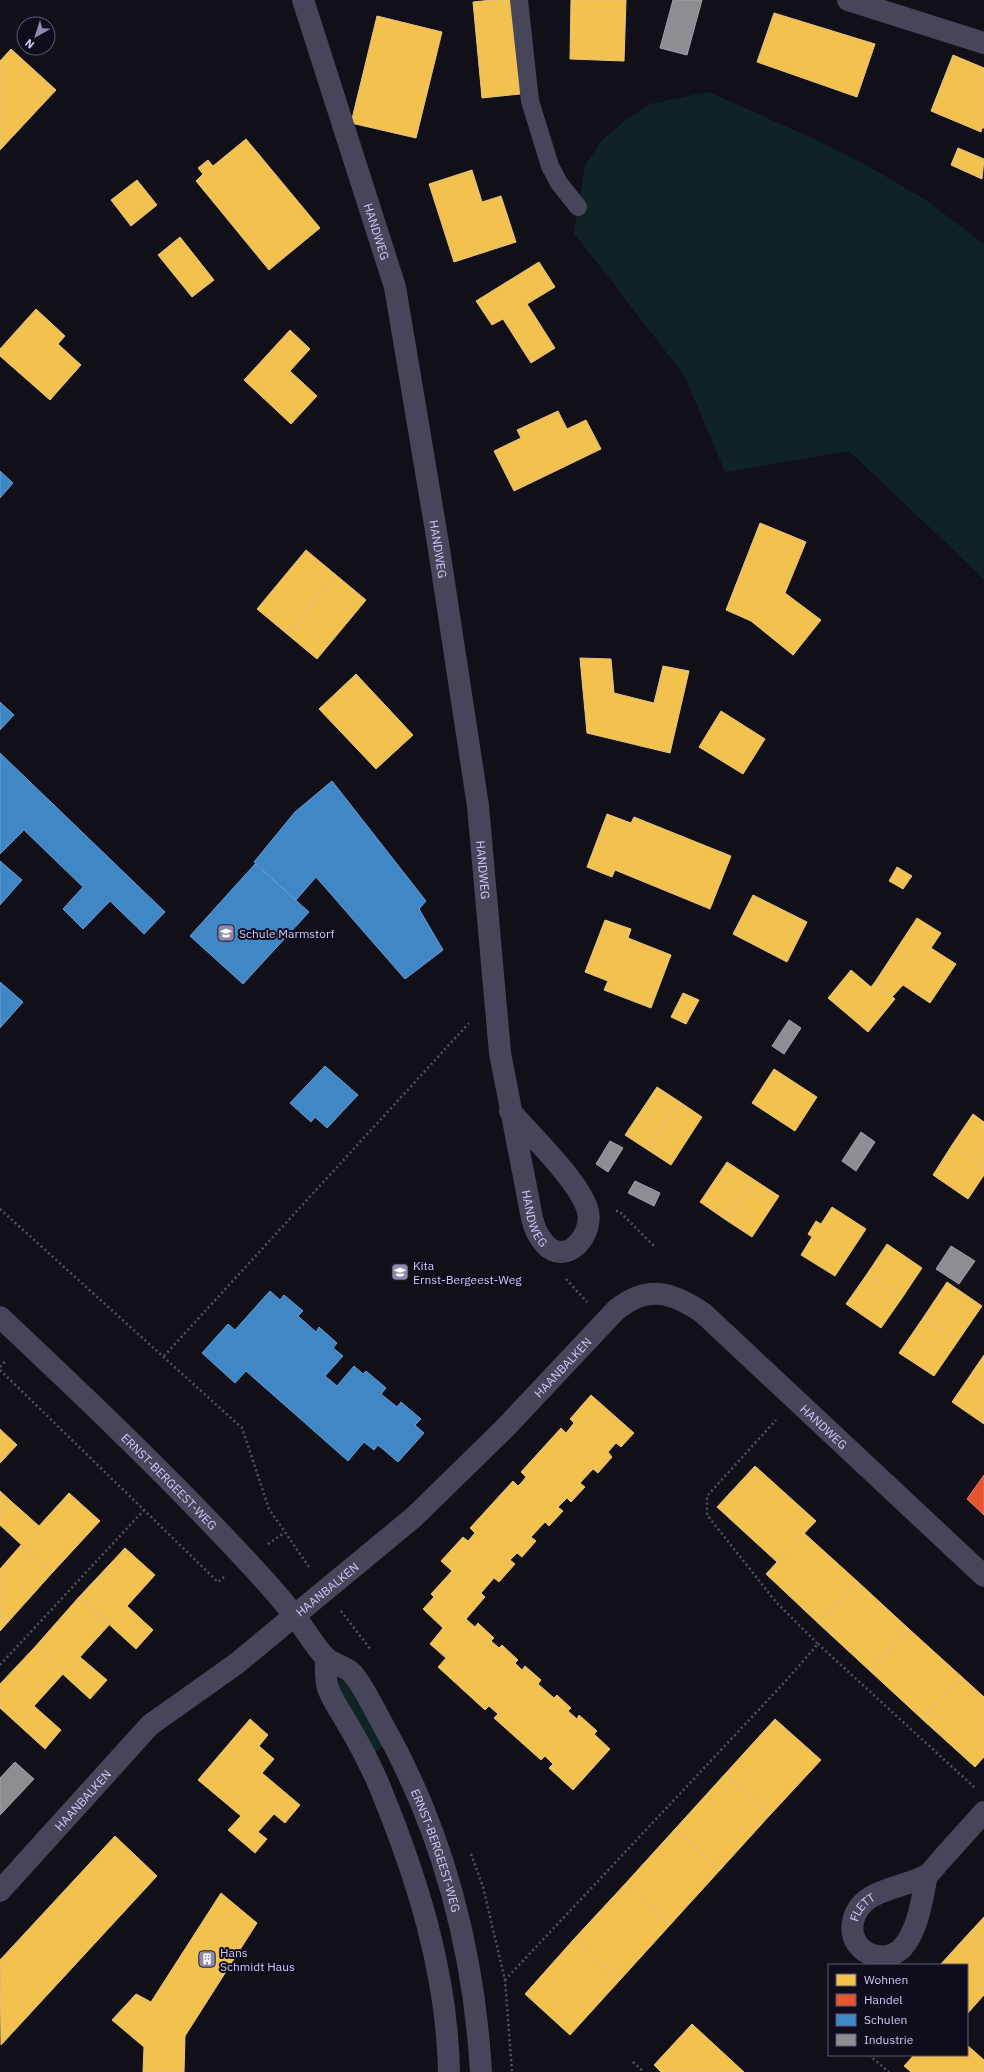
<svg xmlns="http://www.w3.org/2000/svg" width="984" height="2072" font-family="'IBM Plex Sans',sans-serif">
  <rect width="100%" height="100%" fill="#111018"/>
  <g fill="#102324">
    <path d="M709,92L814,139L868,166L927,201L984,244V579L849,451L725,472L684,375L574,233L585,166L602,140L627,119L650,104Z"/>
    <path d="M343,1678L385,1746L373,1753L335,1683Z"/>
  </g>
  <g fill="#f2c14e" stroke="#e8c482">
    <path d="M492,0H511L520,94L482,98L473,2Z"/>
    <path d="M571,0H626L624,61L570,59Z"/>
    <path d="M774,13L875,44L857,97L757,62Z"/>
    <path d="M377,16L442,32L416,138L351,123Z"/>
    <path d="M11,49L56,90L0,150V61Z"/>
    <path d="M953,55L984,68V128H982L981,132L931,111Z"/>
    <path d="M246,139L320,228L269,270L196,181L203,174L198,168L208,160L213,166Z"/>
    <path d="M958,148L984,159L982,179L951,165Z"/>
    <path d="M472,170L482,202L501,196L516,242L454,262L429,184Z"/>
    <path d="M137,180L157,205L131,226L111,200Z"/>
    <path d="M180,237L214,280L192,297L158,255Z"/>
    <path d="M539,262L555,287L527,304L555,348L531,363L503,319L492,325L476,301Z"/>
    <path d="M36,309L65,336L58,344L81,365L50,400L0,356V349Z"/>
    <path d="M290,330L310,349L290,371L317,396L291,424L244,380Z"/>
    <path d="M558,411L567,429L586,420L601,449L514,491L494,451L521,438L517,430Z"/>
    <path d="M760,523L806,542L785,593L821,620L793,655L751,621L726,610Z"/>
    <path d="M306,550L336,575L287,634L257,609Z"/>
    <path d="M336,575L366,600L317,659L287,634Z"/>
    <path d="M580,658L611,659L614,693L654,703L663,666L689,671L670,753L587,733Z"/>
    <path d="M356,674L413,735L376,769L319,709Z"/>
    <path d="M721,711L765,739L743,774L699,747Z"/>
    <path d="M607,814L631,823L634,817L731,856L710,909L615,870L612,877L587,867Z"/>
    <path d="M897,867L912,876L903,889L889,881Z"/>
    <path d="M753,895L807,922L787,962L733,934Z"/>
    <path d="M917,918L941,933L931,948L956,964L930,1003L903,985L892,997L875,982Z"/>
    <path d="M605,920L631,929L628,938L671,955L651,1008L604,990L608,981L585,972Z"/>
    <path d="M851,970L871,987L875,982L895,999L868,1032L828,998Z"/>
    <path d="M683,993L699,1000L686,1024L671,1017Z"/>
    <path d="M774,1069L817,1097L795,1131L752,1103Z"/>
    <path d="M657,1087L680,1102L648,1150L625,1135Z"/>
    <path d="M680,1102L702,1117L671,1165L648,1150Z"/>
    <path d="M973,1114L984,1122V1166L952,1145Z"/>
    <path d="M952,1145L984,1166V1175L968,1199L933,1175Z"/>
    <path d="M727,1162L753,1179L726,1220L700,1202Z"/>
    <path d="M753,1179L779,1196L752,1237L726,1220Z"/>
    <path d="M832,1207L866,1229L835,1276L801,1255L812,1237L808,1234L816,1221L821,1224Z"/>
    <path d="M887,1244L922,1268L902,1298L867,1274Z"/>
    <path d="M867,1274L902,1298L881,1328L846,1304Z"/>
    <path d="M947,1282L982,1306L958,1341L923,1318Z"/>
    <path d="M923,1318L958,1341L934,1376L899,1353Z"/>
    <path d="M984,1355V1424L952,1402Z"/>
    <path d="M591,1395L634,1433L621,1447L616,1443L608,1452L612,1457L598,1473L593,1469L580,1483L585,1487L571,1502L567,1498L558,1507L563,1511L549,1526L545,1522L531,1537L536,1541L522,1557L517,1553L510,1560L515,1564L499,1582L494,1578L481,1593L485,1597L466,1619L475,1627L478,1623L494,1638L491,1641L499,1648L502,1645L518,1660L515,1663L522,1670L525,1666L541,1680L538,1684L554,1698L557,1695L571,1708L568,1711L577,1719L579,1715L597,1731L594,1734L610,1749L573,1790L549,1768L553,1764L545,1756L541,1760L494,1718L498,1714L489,1706L485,1710L438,1667L446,1658L430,1644L443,1628L423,1609L434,1597L431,1594L452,1571L441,1561L463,1537L468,1541L475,1533L470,1528L513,1481L518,1486L522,1482L526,1477L521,1472L561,1428L566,1433L574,1423L570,1419Z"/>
    <path d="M0,1429L17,1445L0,1463Z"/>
    <path d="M755,1466L816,1521L777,1562L717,1507Z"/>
    <path d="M0,1491L12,1502L0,1515Z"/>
    <path d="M69,1493L100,1521L52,1573L0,1525V1515L12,1502L39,1526Z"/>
    <path d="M804,1533L857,1581L818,1623L766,1574Z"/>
    <path d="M21,1545L52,1573L9,1621L0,1613V1569Z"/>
    <path d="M125,1548L155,1575L127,1606L153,1630L136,1649L79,1597Z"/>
    <path d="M857,1581L909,1629L870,1671L818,1623Z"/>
    <path d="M79,1597L109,1625L80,1657L107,1680L90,1699L34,1648Z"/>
    <path d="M0,1613L9,1621L0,1631Z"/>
    <path d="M909,1629L962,1677L922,1719L870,1671Z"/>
    <path d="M34,1648L63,1674L34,1706L61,1730L45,1749L0,1708V1684Z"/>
    <path d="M962,1677L984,1697V1757L975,1767L922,1719Z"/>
    <path d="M250,1719L268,1735L259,1746L274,1759L262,1773L300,1805L285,1823L274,1814L258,1832L267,1839L255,1853L228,1830L241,1816L198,1780Z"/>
    <path d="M775,1719L821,1760L770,1815L725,1774Z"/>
    <path d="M725,1774L770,1815L720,1870L675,1829Z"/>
    <path d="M675,1829L720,1870L670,1925L625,1884Z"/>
    <path d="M115,1836L157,1876L1,2045L0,1960Z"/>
    <path d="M625,1884L670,1925L620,1980L574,1939Z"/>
    <path d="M221,1893L257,1923L185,2036L184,2072H143L144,2047L112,2020L136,1994L151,2002Z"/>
    <path d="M984,1917V1942L971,1931Z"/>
    <path d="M971,1931L984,1942V1995L967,2014V1965H940Z"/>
    <path d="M574,1939L620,1980L570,2035L525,1994Z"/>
    <path d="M692,2024L744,2072H661L654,2065Z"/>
    <path d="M967,2045L984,2060V2072H911L904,2066L914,2055H967Z"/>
  </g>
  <path fill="#e4572e" stroke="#de7a6c" d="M984,1475V1515L967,1499Z"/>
  <g fill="#3f88c5" stroke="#6b9cd6">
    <path d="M0,471L13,483L0,498Z"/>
    <path d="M0,702L14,715L0,730Z"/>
    <path d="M0,753L165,912L144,934L110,901L83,929L63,909L83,887L24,830L0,854Z"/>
    <path d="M332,781L426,901L419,909L443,950L405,979L316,877L296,900L254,862L295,812Z"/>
    <path d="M0,861L22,880L0,905Z"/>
    <path d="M255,864L309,912L243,984L190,936Z"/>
    <path d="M0,982L23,1002L0,1028Z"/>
    <path d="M325,1066L358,1095L327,1128L315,1117L311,1122L290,1103Z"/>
    <path d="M270,1291L280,1300L284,1295L303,1311L298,1316L316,1332L319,1327L337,1343L333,1348L343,1356L325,1376L337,1386L354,1366L363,1374L366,1371L386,1388L381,1394L397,1407L401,1402L421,1419L415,1425L424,1433L398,1462L378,1445L374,1450L364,1442L348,1461L246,1371L235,1383L202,1353L228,1324L235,1330Z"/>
  </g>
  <g fill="#8d8d92" stroke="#a19fb2">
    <path d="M673,0H702L687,55L660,48Z"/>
    <path d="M789,1020L801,1028L784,1054L772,1046Z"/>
    <path d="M861,1132L875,1142L856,1171L842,1161Z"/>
    <path d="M610,1141L623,1148L608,1172L596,1164Z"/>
    <path d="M635,1181L660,1193L654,1206L628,1193Z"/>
    <path d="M951,1246L975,1261L959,1284L936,1269Z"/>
    <path d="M15,1762L34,1779L0,1815V1778Z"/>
  </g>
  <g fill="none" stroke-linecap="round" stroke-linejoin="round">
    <g stroke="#4a5763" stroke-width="2.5" stroke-dasharray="2 3" stroke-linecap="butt">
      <path d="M0,1209L242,1428L269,1509L309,1567"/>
      <path d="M616,1211H619L655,1247"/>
      <path d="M566,1279L587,1302"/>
      <path d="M164,1356L469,1023"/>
      <path d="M0,1367L6,1360"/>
      <path d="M0,1370L218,1582L224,1577"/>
      <path d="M268,1544L284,1533"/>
      <path d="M341,1611L371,1650"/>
      <path d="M818,1644L974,1787"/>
      <path d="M0,1665L144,1510"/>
      <path d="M471,1854L483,1887L505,1980L512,2072"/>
      <path d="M505,1980L782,1685L818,1644L776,1602L707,1515V1496L776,1420"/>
      <path d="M869,2055L889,2072"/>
      <path d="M633,2062L644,2072"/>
    </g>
    <path stroke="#474559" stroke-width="18" d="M519,0L530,101L550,166L559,183L578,207"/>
    <g stroke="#474559" stroke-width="22">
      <path id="s1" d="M303,0L395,287L438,543L478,806L500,1053L532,1218C534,1227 538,1236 544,1243C566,1269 596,1233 587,1208C577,1179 531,1135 510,1111"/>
      <path d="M848,0L984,43"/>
      <path id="s2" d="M927,1875C922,1898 919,1928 903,1947C883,1969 847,1950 853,1922C859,1888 904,1889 927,1875C932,1872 937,1864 941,1860C955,1844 970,1828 984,1812"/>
      <path id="s3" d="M0,1891L150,1725L236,1664L414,1517L507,1426L616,1310C647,1284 672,1292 703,1313L984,1576"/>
    </g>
    <g stroke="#474559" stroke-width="22">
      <path id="s4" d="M0,1317C84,1396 167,1475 245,1559C262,1577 279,1596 294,1615C305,1629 313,1644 325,1657C332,1664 345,1666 352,1673C363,1685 375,1711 383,1725C443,1831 474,1951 481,2072"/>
      <path d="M326,1658C326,1667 325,1680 328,1688C332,1700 341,1712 347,1723C359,1743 370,1764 379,1785C417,1877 447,1972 449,2072"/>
    </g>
  </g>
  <defs>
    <symbol id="school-square" viewBox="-11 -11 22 22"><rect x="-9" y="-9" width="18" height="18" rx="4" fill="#8e89ac" stroke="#0f0c1c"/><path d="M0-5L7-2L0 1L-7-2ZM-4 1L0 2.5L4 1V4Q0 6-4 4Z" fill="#fff"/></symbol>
    <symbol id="building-square" viewBox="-11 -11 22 22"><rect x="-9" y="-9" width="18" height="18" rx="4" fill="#8e89ac" stroke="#0f0c1c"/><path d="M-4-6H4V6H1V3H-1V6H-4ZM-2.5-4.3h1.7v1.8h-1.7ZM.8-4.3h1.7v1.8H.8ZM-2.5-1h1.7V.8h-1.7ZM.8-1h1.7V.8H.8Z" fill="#fff"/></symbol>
  </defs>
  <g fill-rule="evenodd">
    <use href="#school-square" x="216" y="923" width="20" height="20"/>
    <use href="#school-square" x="390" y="1262" width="20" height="20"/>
    <use href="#building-square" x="197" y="1949" width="20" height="20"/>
  </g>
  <g text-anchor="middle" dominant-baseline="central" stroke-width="4" stroke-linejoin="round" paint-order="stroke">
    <g font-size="12" fill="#d1cafc" stroke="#0f0c1c">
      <text stroke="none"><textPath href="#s1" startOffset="243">HANDWEG</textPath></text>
      <text stroke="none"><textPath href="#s1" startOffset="567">HANDWEG</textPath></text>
      <text stroke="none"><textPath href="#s1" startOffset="891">HANDWEG</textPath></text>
      <text stroke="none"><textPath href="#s1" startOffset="1244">HANDWEG</textPath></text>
      <text stroke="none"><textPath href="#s3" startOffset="771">HAANBALKEN</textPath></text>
      <text stroke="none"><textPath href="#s3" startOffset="1111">HANDWEG</textPath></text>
      <text stroke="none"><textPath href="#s4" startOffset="236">ERNST-BERGEEST-WEG</textPath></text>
      <text stroke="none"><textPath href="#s3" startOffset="447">HAANBALKEN</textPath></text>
      <text stroke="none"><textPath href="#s3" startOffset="123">HAANBALKEN</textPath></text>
      <text stroke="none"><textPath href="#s4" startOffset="700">ERNST-BERGEEST-WEG</textPath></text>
      <text stroke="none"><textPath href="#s2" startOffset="170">FLETT</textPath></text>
    </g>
    <g font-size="12" fill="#d1cafc" stroke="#0f0c1c" text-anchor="start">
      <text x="239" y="933">Schule Marmstorf</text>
      <text x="413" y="1265">Kita<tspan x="413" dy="14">Ernst-Bergeest-Weg</tspan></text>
      <text x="220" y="1952">Hans<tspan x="220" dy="14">Schmidt Haus</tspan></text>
    </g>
  </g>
  <rect x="828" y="1964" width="140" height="92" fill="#0f0c1c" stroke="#5d5876"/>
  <rect x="836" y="1974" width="20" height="12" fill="#f2c14e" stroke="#5d5876"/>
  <text x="864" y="1984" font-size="12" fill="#d1cafc">Wohnen</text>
  <rect x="836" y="1994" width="20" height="12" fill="#e4572e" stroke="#5d5876"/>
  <text x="864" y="2004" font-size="12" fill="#d1cafc">Handel</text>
  <rect x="836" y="2014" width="20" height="12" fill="#3f88c5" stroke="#5d5876"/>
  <text x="864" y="2024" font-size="12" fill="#d1cafc">Schulen</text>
  <rect x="836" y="2034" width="20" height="12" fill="#8d8d92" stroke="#5d5876"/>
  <text x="864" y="2044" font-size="12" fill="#d1cafc">Industrie</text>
  <g transform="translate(36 36) rotate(219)"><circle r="19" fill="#0f0c1c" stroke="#5d5876"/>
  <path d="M0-3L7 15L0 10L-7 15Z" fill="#8e89ac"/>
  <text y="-6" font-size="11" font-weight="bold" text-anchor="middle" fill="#d1cafc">N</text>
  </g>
</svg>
